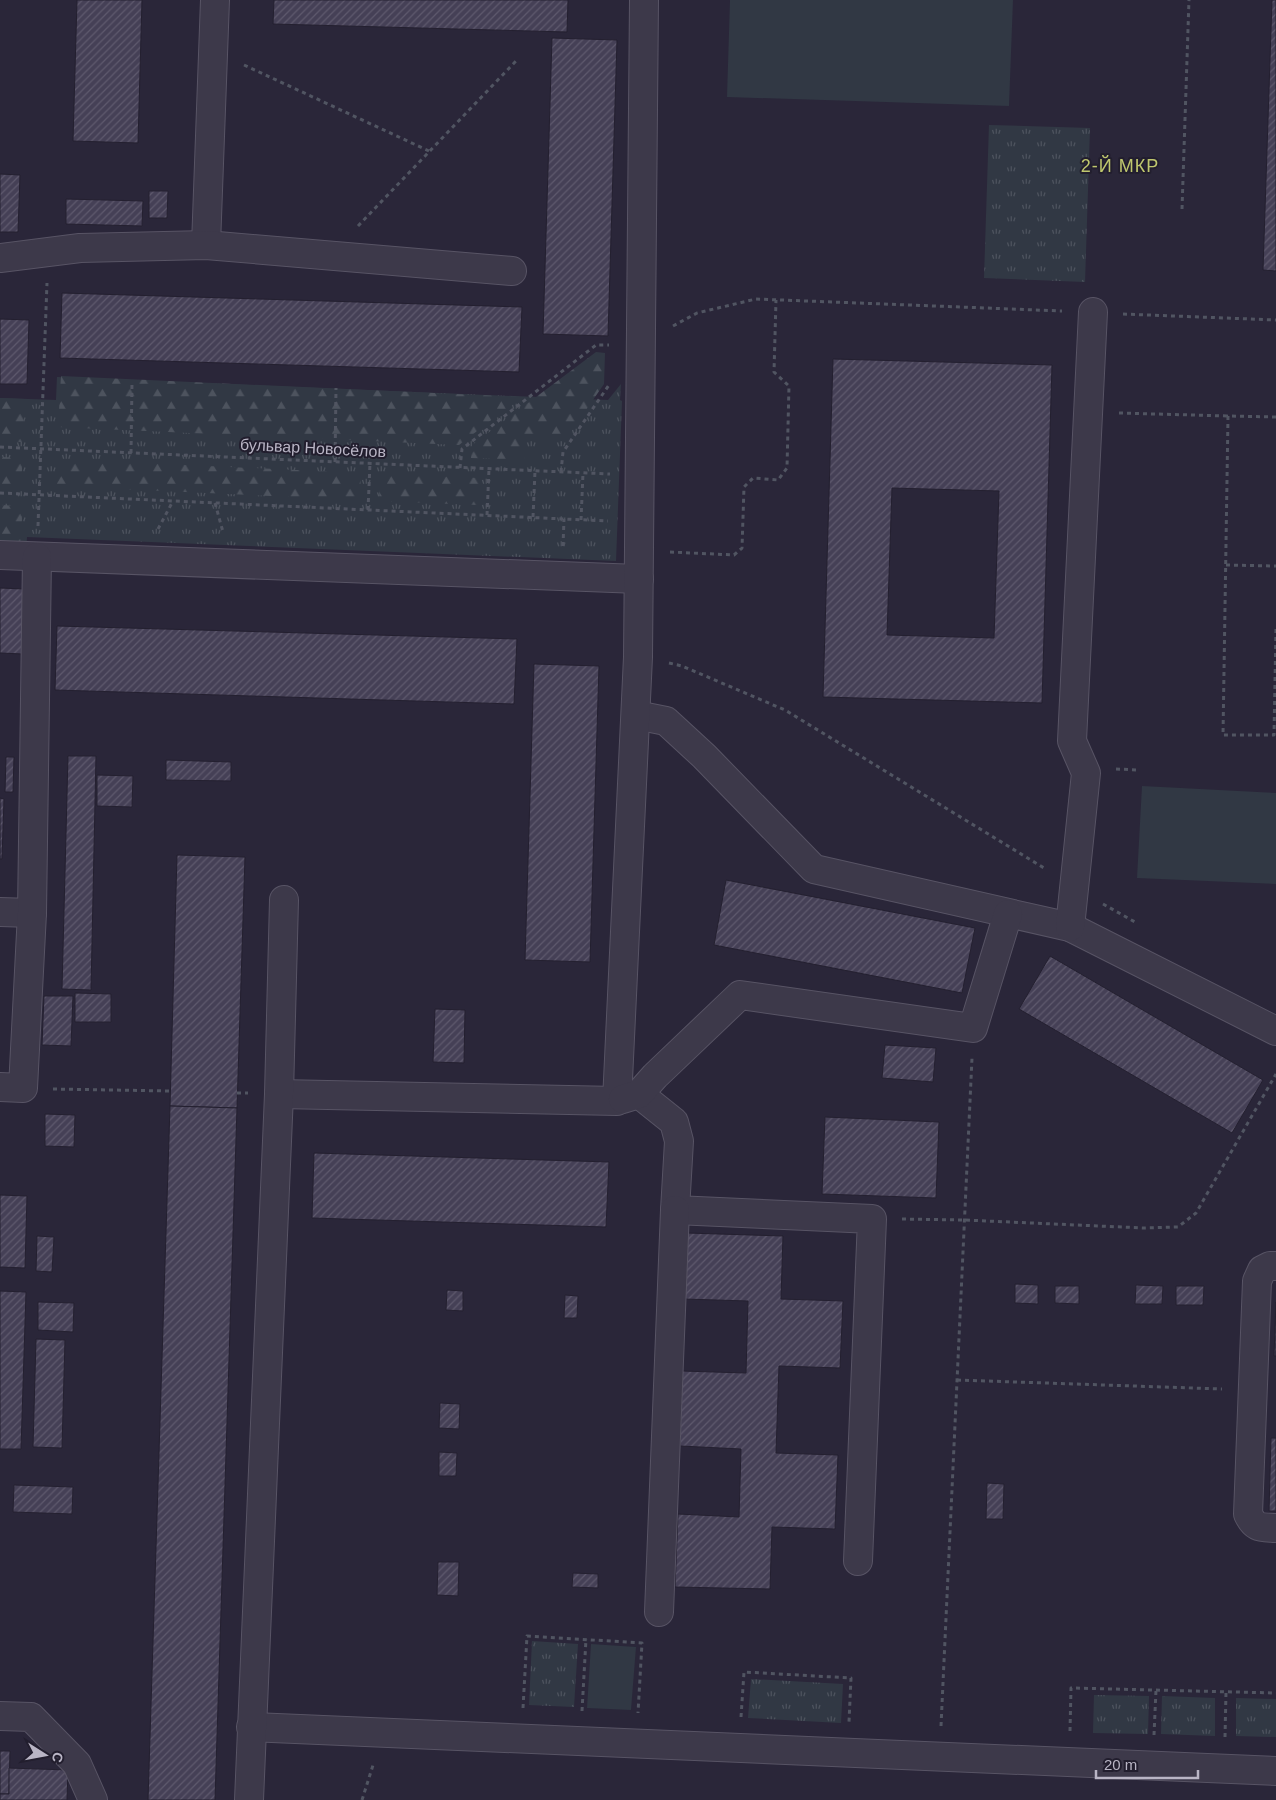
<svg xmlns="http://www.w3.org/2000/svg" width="1276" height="1800" font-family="Arial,sans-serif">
  <defs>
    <pattern id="grass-tufts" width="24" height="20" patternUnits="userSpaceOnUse" patternTransform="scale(1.25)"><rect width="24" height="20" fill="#313844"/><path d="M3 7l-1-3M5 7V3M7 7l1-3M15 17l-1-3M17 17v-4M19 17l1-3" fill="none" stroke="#4d535e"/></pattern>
    <pattern id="forest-firs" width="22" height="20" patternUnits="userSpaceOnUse" patternTransform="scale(1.25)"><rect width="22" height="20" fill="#313844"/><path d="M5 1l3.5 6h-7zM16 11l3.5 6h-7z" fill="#4d535e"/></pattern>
    <pattern id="building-hatch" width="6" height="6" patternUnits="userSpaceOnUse" patternTransform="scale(1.25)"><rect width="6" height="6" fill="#454056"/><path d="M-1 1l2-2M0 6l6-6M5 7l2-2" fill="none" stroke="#5e596d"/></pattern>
  </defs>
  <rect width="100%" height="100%" fill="#2a2639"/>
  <g fill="url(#grass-tufts)">
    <path d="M989,125L1090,128L1085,282L984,278Z"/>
    <path d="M57,377L608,400L621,384L620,400L622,401L616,561L27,537L26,553L0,552V398L56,400Z"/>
    <path d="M532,1641L578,1644L574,1707L529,1705Z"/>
    <path d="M751,1679L843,1684L841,1723L748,1718Z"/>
    <path d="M1094,1695L1149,1696L1148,1734L1093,1733Z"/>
    <path d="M1162,1696L1215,1698V1736L1161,1734Z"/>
    <path d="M1236,1698L1276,1699V1737L1236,1736Z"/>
  </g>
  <g fill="url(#forest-firs)">
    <path d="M596,352L605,353L604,384L566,439L525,437L524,460L471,458L472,445Z"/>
    <path d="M61,376L521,397L459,445L58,427Z"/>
    <path d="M0,398L25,399L23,442L0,441Z"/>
    <path d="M0,457L22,458L21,484H0Z"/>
    <path d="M57,459L361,473L360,500L55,486Z"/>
    <path d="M380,474L480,478L478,505L379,501Z"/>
    <path d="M0,505L22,506L20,550L0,549Z"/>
  </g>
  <g fill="#313844">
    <path d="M730,0H1013L1009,106L727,97Z"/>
    <path d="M1142,786L1276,793V884L1137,878Z"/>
    <path d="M591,1644L636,1647L631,1710L587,1708Z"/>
  </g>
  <g fill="url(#building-hatch)" stroke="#242030" fill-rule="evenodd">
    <path d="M77,0H142L138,143L73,141Z"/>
    <path d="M274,0H568L567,32L273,24Z"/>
    <path d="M1272,0H1276V271L1263,270Z"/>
    <path d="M552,38L617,40L608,336L543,334Z"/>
    <path d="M0,174L20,175L18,232H0Z"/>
    <path d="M149,191H168L167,218H149Z"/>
    <path d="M66,199L143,201L142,226L66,224Z"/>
    <path d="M62,293L522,307L519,372L60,358Z"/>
    <path d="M0,319L29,320L27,384H0Z"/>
    <path d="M833,359L1052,365L1042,703L823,697ZM892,488L999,491L994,638L887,635Z"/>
    <path d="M0,588L25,589L23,654L0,653Z"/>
    <path d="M57,626L517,639L514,704L55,690Z"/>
    <path d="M534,664L599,666L590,962L525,960Z"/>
    <path d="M68,756H96L91,990L62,989Z"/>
    <path d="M6,757H14L13,792H5Z"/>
    <path d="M166,760L231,762V781L166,780Z"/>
    <path d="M97,775L133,776L132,807L97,806Z"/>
    <path d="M0,798L4,799L2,859H0Z"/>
    <path d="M177,855L245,857L237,1108L170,1106Z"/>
    <path d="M726,880L975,928L962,993L714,945Z"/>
    <path d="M1050,956L1263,1080L1232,1133L1019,1009Z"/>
    <path d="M75,993L111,994V1022H75Z"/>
    <path d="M44,996H73L71,1046L42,1045Z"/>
    <path d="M435,1009L465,1010L464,1063L433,1062Z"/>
    <path d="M885,1045L936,1048L933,1082L882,1078Z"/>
    <path d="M170,1106L237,1108L215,1800H148Z"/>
    <path d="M45,1114L75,1115L74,1147L45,1146Z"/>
    <path d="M825,1117L939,1122L936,1198L822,1194Z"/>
    <path d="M314,1153L609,1162L606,1227L312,1218Z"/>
    <path d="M0,1195L27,1196L25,1268L0,1267Z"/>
    <path d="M687,1233L783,1236L781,1299L843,1301L840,1368L779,1366L776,1453L838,1455L835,1529L772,1527L770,1589L675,1587L678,1514L739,1517L741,1449L680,1446L682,1371L746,1373L748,1301L684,1299Z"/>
    <path d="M37,1236L54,1237L52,1272L36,1271Z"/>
    <path d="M1015,1284L1038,1285V1304L1015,1303Z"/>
    <path d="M1136,1285L1163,1286L1162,1304H1135Z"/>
    <path d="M1055,1286H1079V1304L1055,1303Z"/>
    <path d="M1176,1286H1204L1203,1305H1176Z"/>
    <path d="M447,1290L463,1291V1311L446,1310Z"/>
    <path d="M0,1291L26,1292L21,1449H0Z"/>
    <path d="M565,1295L578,1296L577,1318H564Z"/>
    <path d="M38,1302L74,1303L73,1332L38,1330Z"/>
    <path d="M1276,1302V1356H1274Z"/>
    <path d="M36,1339L65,1340L62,1448L33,1447Z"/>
    <path d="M440,1403L460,1404L459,1429L439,1428Z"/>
    <path d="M1271,1438H1276V1511H1269Z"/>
    <path d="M439,1452L457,1453L456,1476H439Z"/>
    <path d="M987,1483L1004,1484L1003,1519H986Z"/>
    <path d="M14,1485L73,1487L72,1514L13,1512Z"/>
    <path d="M438,1562H459L458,1596L437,1595Z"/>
    <path d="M573,1573L598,1574V1588L572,1587Z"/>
    <path d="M0,1751H10L9,1794H0Z"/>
    <path d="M9,1768L68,1770L67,1800H0V1794H9Z"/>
  </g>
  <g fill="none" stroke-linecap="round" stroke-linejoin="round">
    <defs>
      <g id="minor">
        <path d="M206,245L215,0"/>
        <path d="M0,258L80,248L206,245L512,271"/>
        <path d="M0,555L639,579"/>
        <path d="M636,715L666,721L704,756L814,869L1070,927L1276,1031"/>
        <path d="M0,912L32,913"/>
        <path d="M1070,927L1086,773L1072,741L1093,312"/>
        <path d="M0,1087L23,1088L32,913L37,557"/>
        <path d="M279,1094L617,1101L638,657L644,0"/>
        <path d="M639,1094L674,1122L679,1141L675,1210L872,1219L858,1561"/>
        <path d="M623,1099L639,1094L655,1076L740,995L973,1028L1008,914"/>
        <path d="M1276,1266H1270L1262,1270L1257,1281L1248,1514C1255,1529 1261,1527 1276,1528"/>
        <path d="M659,1612L675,1210"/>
        <path d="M0,1716L31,1717L77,1764L93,1800"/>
        <path d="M251,1727L1276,1771"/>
        <path d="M249,1800L279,1094L284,900"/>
      </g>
    </defs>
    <use href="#minor" stroke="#585465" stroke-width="30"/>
    <g stroke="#515562" stroke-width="3" stroke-dasharray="4 4" stroke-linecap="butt">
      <path d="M244,65L429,151"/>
      <path d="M1182,209L1189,0"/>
      <path d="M358,226L516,61"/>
      <path d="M1123,314L1276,320"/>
      <path d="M673,326L697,313L756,299L1062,311"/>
      <path d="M1119,413L1228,416"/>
      <path d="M1276,417L1228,416L1223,735H1274L1276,628"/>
      <path d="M0,447L610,474"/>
      <path d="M131,453L132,382"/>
      <path d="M335,462L336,388"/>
      <path d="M460,468L462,449L596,345H609"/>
      <path d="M561,472L563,452L609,385"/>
      <path d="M0,493L608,521"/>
      <path d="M215,503L223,532"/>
      <path d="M368,510L370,463"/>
      <path d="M487,515L489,469"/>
      <path d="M533,517L535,471"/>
      <path d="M581,520L583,473"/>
      <path d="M38,526L47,283"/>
      <path d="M158,529L173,501"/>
      <path d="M563,546L564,519"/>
      <path d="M670,552L734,555L742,548L744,487L753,478L778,480L787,468L789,386L774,372L776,300"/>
      <path d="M1226,565L1276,566"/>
      <path d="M669,663L682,666L785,710L1044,868"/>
      <path d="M1116,769L1138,770"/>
      <path d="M1103,904L1135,922"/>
      <path d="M53,1089L170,1091"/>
      <path d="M237,1093H248"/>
      <path d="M902,1219L964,1220L1144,1228L1178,1227L1196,1213L1276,1074"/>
      <path d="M957,1380L1222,1389"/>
      <path d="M523,1708L527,1636L642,1643L638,1713"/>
      <path d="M582,1711L586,1639"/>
      <path d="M741,1717L744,1672L851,1678L849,1722"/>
      <path d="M941,1726L972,1058"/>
      <path d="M1070,1731L1071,1688L1276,1693"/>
      <path d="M1154,1735L1156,1690"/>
      <path d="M1225,1737L1226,1692"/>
      <path d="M362,1800L374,1762"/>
    </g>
    <use href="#minor" stroke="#3d394a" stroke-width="28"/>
  </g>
  <g text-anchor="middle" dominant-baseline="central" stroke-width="4" stroke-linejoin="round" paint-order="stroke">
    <g font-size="16" fill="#b9b5c5" stroke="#221e2e">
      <text transform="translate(313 448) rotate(3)">бульвар Новосёлов</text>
    </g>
    <g font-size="18" letter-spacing="1" fill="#bfc76e" stroke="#221e2e">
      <text x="1120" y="166">2-Й МКР</text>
    </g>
  </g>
  <g transform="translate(45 1755) rotate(101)" stroke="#221e2e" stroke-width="4" paint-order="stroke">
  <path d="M0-4L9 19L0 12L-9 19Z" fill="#b9b5c5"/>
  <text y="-8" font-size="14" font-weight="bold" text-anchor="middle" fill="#b9b5c5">С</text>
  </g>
  <path d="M1096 1770v8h102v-8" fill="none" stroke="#b9b5c5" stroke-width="2.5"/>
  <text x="1104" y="1770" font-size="15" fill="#b9b5c5" stroke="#221e2e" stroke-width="4" paint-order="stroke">20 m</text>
</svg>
